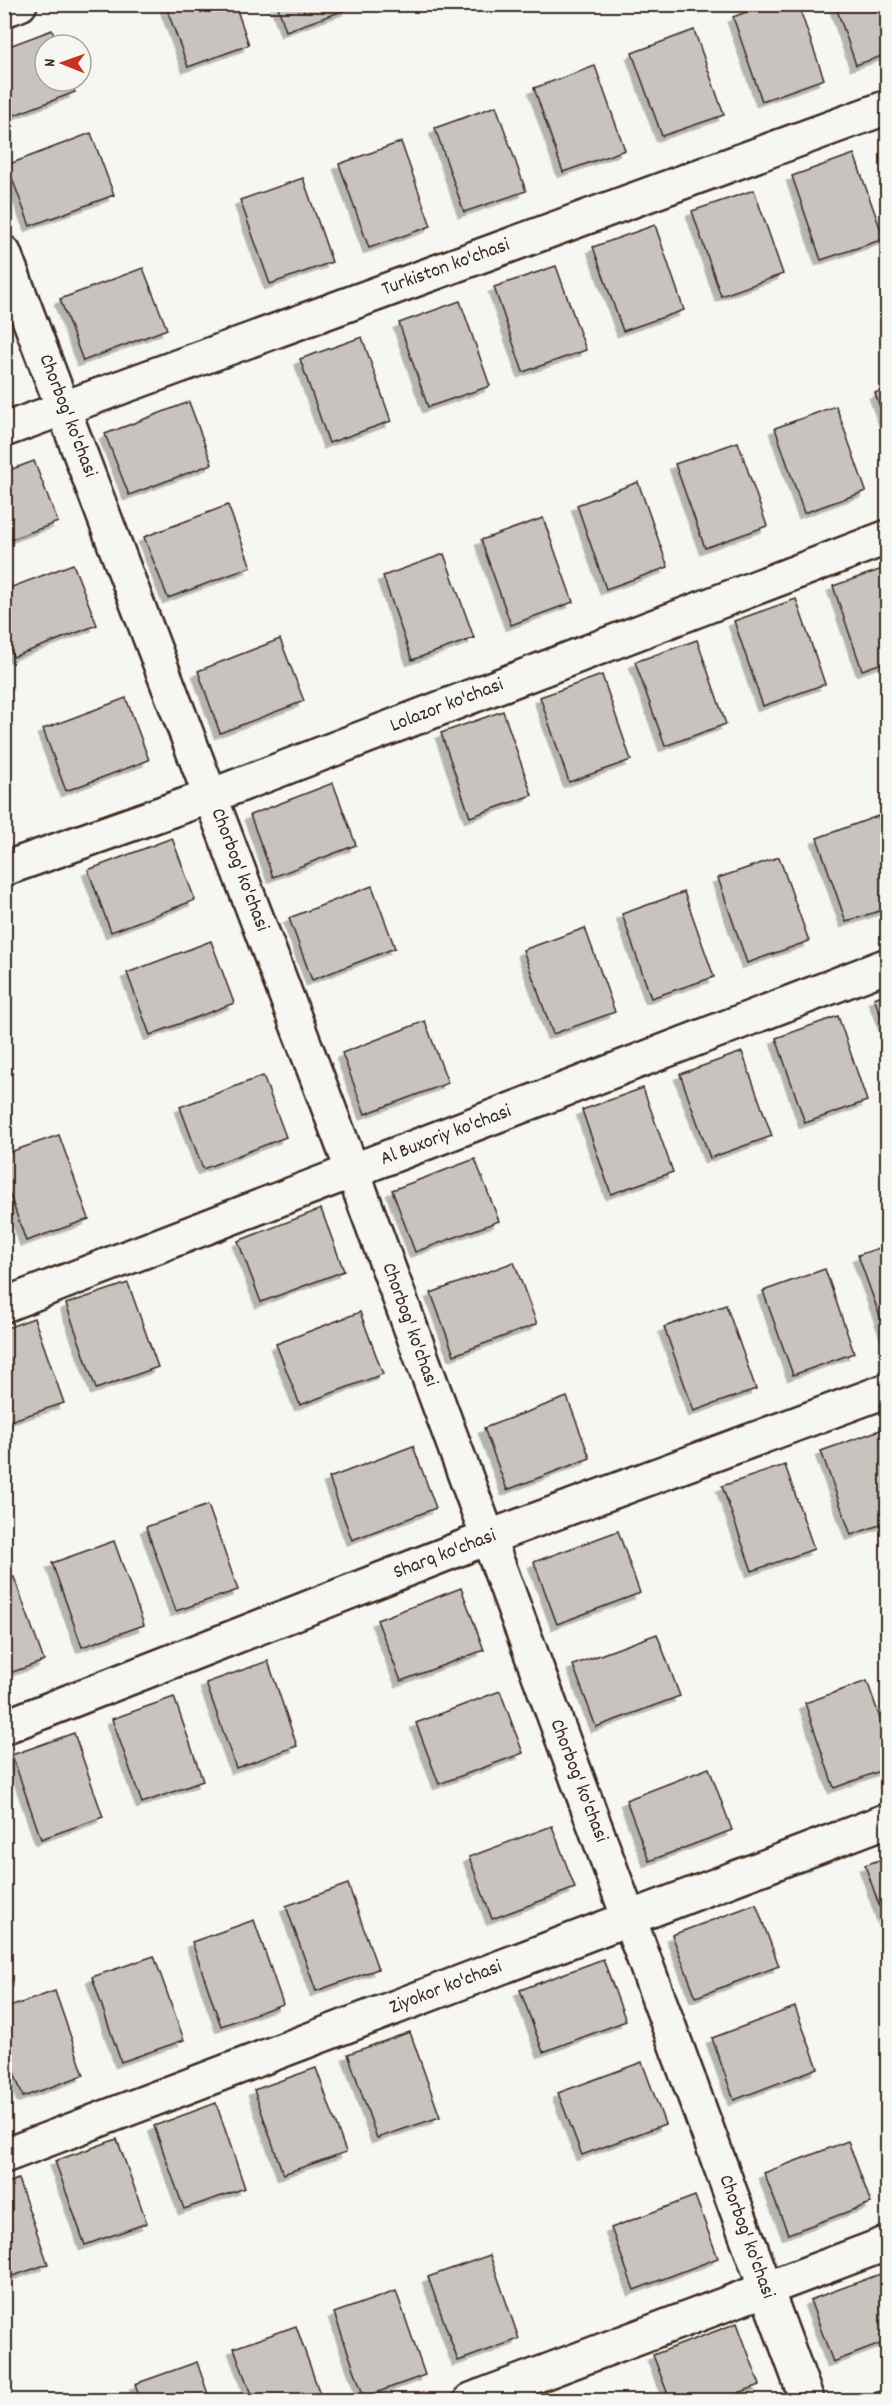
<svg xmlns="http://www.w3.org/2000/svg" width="892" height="2405" font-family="Dekko,sans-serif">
  <defs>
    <filter id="shadow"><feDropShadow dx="-5.5" dy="5.5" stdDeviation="0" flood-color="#0004"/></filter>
  </defs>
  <rect width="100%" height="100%" fill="#f6f6f2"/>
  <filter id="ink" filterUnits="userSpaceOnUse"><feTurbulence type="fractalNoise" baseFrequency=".0167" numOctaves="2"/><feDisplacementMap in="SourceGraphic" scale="12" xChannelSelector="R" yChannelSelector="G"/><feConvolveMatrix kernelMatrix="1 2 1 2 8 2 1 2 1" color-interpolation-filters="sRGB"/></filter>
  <g filter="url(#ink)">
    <g fill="#c8c3be" stroke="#3b2a1e" stroke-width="1.5" filter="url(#shadow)">
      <path d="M165,4H235L249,45L188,67Z"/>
      <path d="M277,4H346L348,9L286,31Z"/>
      <path d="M767,4H798L824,79L762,101L733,17Z"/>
      <path d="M835,4H888V54L856,65Z"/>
      <path d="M52,30L57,45H45V81H70L75,92L4,119V48Z"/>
      <path d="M694,30L724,115L662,136L632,53Z"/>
      <path d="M595,66L625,150L563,172L534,88Z"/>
      <path d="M496,106L526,191L464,212L435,128Z"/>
      <path d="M91,133L114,195L30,226L7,165Z"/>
      <path d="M401,142L431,226L369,248L339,164Z"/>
      <path d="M854,154L884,239L821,260L792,176Z"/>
      <path d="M303,178L332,262L270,284L240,200Z"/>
      <path d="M754,190L783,274L721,296L692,211Z"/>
      <path d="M655,225L684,310L623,331L593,247Z"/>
      <path d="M556,266L586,350L523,372L494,287Z"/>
      <path d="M143,268L167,329L83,361L60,299Z"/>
      <path d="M460,301L490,386L428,407L399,323Z"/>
      <path d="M362,337L391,421L329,443L300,359Z"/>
      <path d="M888,388V430L875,393Z"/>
      <path d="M189,402L212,464L129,495L105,434Z"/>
      <path d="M836,406L866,491L804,513L775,428Z"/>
      <path d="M738,442L767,526L705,548L675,464Z"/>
      <path d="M34,461L58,522L4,542V472Z"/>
      <path d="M638,482L668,567L606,589L577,505Z"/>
      <path d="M228,505L251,567L168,598L144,537Z"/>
      <path d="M543,518L573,602L511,625L481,540Z"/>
      <path d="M444,554L474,638L412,660L383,576Z"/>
      <path d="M73,564L97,625L13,657L4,634V590Z"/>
      <path d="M888,567V661L862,670L833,586Z"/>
      <path d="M796,599L825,684L763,706L734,621Z"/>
      <path d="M280,639L304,701L220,733L198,671Z"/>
      <path d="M697,640L726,724L665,746L635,662Z"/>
      <path d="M602,675L631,760L569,782L540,697Z"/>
      <path d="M126,698L149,760L66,791L43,729Z"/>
      <path d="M503,711L532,795L470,817L441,733Z"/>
      <path d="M333,783L356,845L273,877L250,815Z"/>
      <path d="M878,816L888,843V908L846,922L817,838Z"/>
      <path d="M172,838L195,900L111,932L88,870Z"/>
      <path d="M779,857L809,941L747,963L718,878Z"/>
      <path d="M372,886L395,948L312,980L289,918Z"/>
      <path d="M684,892L714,977L651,998L622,914Z"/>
      <path d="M585,928L615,1012L553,1034L523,950Z"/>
      <path d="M211,941L234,1003L150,1035L127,973Z"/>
      <path d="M888,993V1034L874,998Z"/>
      <path d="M838,1016L867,1101L805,1123L776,1038Z"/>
      <path d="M425,1021L448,1083L365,1114L342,1053Z"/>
      <path d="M742,1052L772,1136L710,1158L680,1074Z"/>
      <path d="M263,1076L286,1137L203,1169L180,1107Z"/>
      <path d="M643,1088L673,1172L611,1194L582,1110Z"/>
      <path d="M59,1135L89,1219L26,1241L4,1178V1154Z"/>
      <path d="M475,1159L499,1221L415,1252L392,1190Z"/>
      <path d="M321,1209L344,1271L261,1302L238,1241Z"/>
      <path d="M888,1245V1339L858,1255Z"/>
      <path d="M514,1262L537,1324L454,1355L431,1293Z"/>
      <path d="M825,1269L854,1353L793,1375L763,1291Z"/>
      <path d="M128,1283L158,1367L96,1389L66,1304Z"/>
      <path d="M726,1305L756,1389L694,1411L664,1327Z"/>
      <path d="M360,1312L383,1374L300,1405L276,1344Z"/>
      <path d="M34,1318L64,1403L4,1423V1329Z"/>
      <path d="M567,1397L590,1458L507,1490L484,1428Z"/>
      <path d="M883,1429L888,1441V1522L851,1535L821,1451Z"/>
      <path d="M413,1446L436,1508L352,1540L329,1478Z"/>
      <path d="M785,1465L814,1549L752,1571L722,1486Z"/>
      <path d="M208,1505L238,1590L176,1611L146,1527Z"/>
      <path d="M618,1531L640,1593L557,1624L534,1562Z"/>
      <path d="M114,1541L144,1625L82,1647L52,1563Z"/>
      <path d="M14,1577L44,1661L4,1675V1580Z"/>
      <path d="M461,1588L484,1650L401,1681L377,1620Z"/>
      <path d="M657,1634L680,1696L596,1727L573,1665Z"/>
      <path d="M268,1661L297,1746L236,1768L206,1683Z"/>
      <path d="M867,1681L888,1741V1768L834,1788L805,1703Z"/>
      <path d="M500,1691L523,1753L439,1784L416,1723Z"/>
      <path d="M174,1697L203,1781L142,1803L112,1719Z"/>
      <path d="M74,1733L103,1817L41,1839L12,1755Z"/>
      <path d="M709,1768L732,1830L649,1861L626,1800Z"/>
      <path d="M552,1826L575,1888L492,1919L469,1857Z"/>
      <path d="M888,1857V1931L865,1865Z"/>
      <path d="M348,1884L378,1969L316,1991L286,1906Z"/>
      <path d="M756,1904L779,1966L696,1997L672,1935Z"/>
      <path d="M254,1920L283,2004L221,2026L192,1942Z"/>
      <path d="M154,1956L184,2040L121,2062L92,1977Z"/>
      <path d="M603,1959L626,2021L543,2052L520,1990Z"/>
      <path d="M55,1991L84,2075L23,2097L4,2045V2009Z"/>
      <path d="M795,2007L818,2068L734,2100L712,2038Z"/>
      <path d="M410,2032L440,2117L377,2138L348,2054Z"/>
      <path d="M642,2062L665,2124L582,2155L558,2093Z"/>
      <path d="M316,2068L346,2152L283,2174L254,2090Z"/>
      <path d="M216,2103L245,2188L184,2209L154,2126Z"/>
      <path d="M117,2139L147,2223L85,2245L55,2161Z"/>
      <path d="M848,2141L871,2203L788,2234L764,2173Z"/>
      <path d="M18,2179L48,2264L4,2279V2184Z"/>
      <path d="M695,2196L718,2258L634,2290L611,2228Z"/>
      <path d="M490,2255L519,2339L458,2361L428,2277Z"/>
      <path d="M888,2271V2341L833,2362L810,2300Z"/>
      <path d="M396,2291L425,2375L364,2397L334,2313Z"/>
      <path d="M737,2323L760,2385L719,2400H670L653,2355Z"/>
      <path d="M296,2326L322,2400H253L234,2348Z"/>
      <path d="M197,2362L210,2400H141L135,2384Z"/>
      <path d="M888,2388V2400H855Z"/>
    </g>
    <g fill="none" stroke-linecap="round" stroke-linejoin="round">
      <defs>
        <g id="street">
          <path d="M4,10L20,4"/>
          <path d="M4,253L353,1172L807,2400"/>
          <path d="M4,430L888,107"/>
          <path d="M4,869L211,796L888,537"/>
          <path d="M4,1305L888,965"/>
          <path d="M4,1727L487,1538L888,1390"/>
          <path d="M4,2156L888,1820"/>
          <path d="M471,2400L888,2243"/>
        </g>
      </defs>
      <use href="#street" stroke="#3b2a1e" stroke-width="38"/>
      <use href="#street" stroke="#f6f6f2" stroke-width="33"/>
    </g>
  </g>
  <g text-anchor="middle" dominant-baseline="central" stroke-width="6" stroke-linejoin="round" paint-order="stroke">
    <g font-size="20" fill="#3b2a1e" stroke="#f6f6f2">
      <text transform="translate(446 268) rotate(-20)">Turkiston ko'chasi</text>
      <text transform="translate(67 416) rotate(69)">Chorbog' ko'chasi</text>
      <text transform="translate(447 706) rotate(-21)">Lolazor ko'chasi</text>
      <text transform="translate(239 870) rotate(69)">Chorbog' ko'chasi</text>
      <text transform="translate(446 1136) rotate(-21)">Al Buxoriy ko'chasi</text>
      <text transform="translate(409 1325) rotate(70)">Chorbog' ko'chasi</text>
      <text transform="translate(445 1555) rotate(-21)">Sharq ko'chasi</text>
      <text transform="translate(578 1781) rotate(69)">Chorbog' ko'chasi</text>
      <text transform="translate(446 1988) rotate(-21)">Ziyokor ko'chasi</text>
      <text transform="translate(746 2237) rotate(70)">Chorbog' ko'chasi</text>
    </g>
  </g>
  <rect width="892" height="2405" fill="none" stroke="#f6f6f2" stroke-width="24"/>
  <rect x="12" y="12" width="868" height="2381" fill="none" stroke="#3b2a1e" stroke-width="2" filter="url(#ink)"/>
  <g transform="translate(63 63) rotate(271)"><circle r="28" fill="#f6f6f2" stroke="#aba49d" stroke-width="1.5"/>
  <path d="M0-4.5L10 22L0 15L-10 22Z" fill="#c8321e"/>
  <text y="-9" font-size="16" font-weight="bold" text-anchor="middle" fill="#3b2a1e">N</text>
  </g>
</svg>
